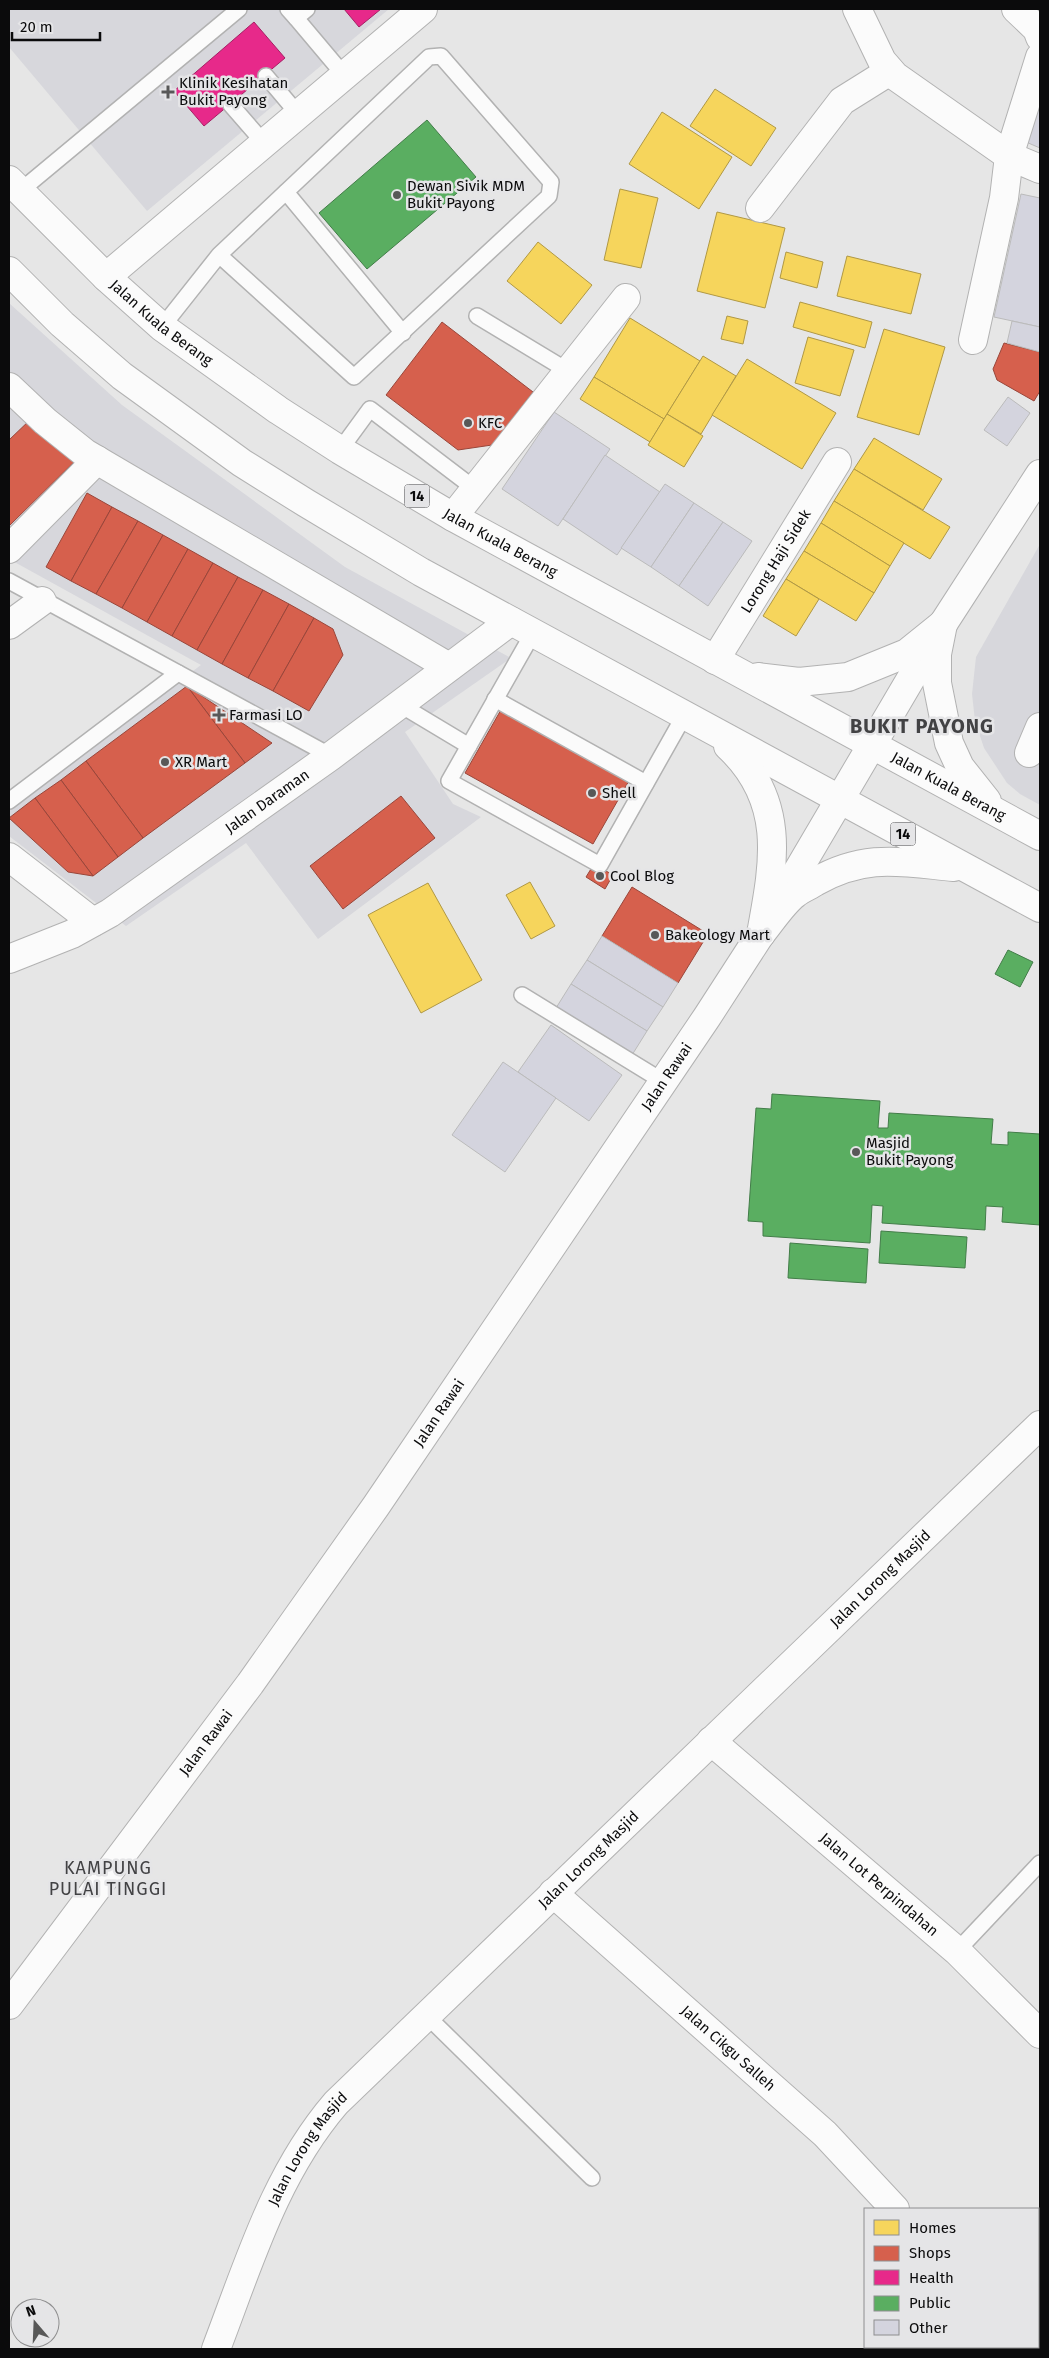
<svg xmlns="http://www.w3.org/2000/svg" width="1049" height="2358" font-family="'Fira Sans',sans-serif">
  <rect width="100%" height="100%" fill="#e6e6e6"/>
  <g fill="#d7d7dc">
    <path d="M9,9H389L147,211L9,47Z"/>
    <path d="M9,303L122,405L345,567L511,658L405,732L453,804L481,817L318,939L246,843L126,926L9,836V808L201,665L9,559Z"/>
    <path d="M1040,544V805L1020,794L1007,783L984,748L975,721L972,694L976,657Z"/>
  </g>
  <g fill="#f6d55c" stroke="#b09844">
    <path d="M715,89L776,128L751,166L690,126Z"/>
    <path d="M662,112L732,157L699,209L629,164Z"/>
    <path d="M620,189L658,198L641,268L604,260Z"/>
    <path d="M717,212L785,228L765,308L697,291Z"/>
    <path d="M538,242L592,285L561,324L507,281Z"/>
    <path d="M786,252L823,262L817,288L780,278Z"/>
    <path d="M847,256L921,274L911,314L837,296Z"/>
    <path d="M800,302L872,322L865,348L793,327Z"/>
    <path d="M727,316L748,321L743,344L721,339Z"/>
    <path d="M630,318L700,361L664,419L594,377Z"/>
    <path d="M884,329L945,347L919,435L857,417Z"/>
    <path d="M808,337L854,350L840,396L795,383Z"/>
    <path d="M703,356L736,376L701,434L667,414Z"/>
    <path d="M747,359L836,413L802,469L712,415Z"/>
    <path d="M594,377L664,419L650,442L580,399Z"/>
    <path d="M667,414L703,436L684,467L648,445Z"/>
    <path d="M874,438L942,479L923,510L854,469Z"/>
    <path d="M854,469L950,527L930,559L834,501Z"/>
    <path d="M834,501L904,543L890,566L821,523Z"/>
    <path d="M821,523L890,566L874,593L804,551Z"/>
    <path d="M804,551L874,593L856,621L786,579Z"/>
    <path d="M786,579L819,599L796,636L763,616Z"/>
    <path d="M530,882L555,926L531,939L506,895Z"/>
    <path d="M428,883L482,980L421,1013L368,915Z"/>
  </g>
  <g fill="#d6604d" stroke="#99463a">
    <path d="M442,322L533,392L492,445L458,450L386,395Z"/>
    <path d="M1004,343L1040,352V391L1034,401L997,380L993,369Z"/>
    <path d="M32,418L75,461L9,526V440Z"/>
    <path d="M87,493L112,507L71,581L46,567Z"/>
    <path d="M112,507L138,521L96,594L71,581Z"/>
    <path d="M138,521L163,535L122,608L96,594Z"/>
    <path d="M163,535L188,549L147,622L122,608Z"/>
    <path d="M188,549L213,563L172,636L147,622Z"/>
    <path d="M213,563L238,577L197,650L172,636Z"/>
    <path d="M238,577L263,590L222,664L197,650Z"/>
    <path d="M263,590L289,604L248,678L222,664Z"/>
    <path d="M289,604L314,618L273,691L248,678Z"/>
    <path d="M314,618L333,629L343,655L309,711L273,691Z"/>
    <path d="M187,686L272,743L245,763Z"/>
    <path d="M187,686L245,763L143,838L86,761Z"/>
    <path d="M502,708L630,779L593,844L465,773Z"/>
    <path d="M86,761L143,838L118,857L61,780Z"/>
    <path d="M61,780L118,857L93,876L35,798Z"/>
    <path d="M401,796L435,838L343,909L310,866Z"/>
    <path d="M35,798L93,876L68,872L9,818Z"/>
    <path d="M594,864L613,875L605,889L586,877Z"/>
    <path d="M632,887L708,934L678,983L602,936Z"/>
  </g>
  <g fill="#e7298a" stroke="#a52064">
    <path d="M344,9H381L359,27Z"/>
    <path d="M254,22L285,58L204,126L174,91Z"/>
  </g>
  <g fill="#5aae61" stroke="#427d48">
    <path d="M427,120L476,177L367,269L319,213Z"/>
    <path d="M1008,950L1033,962L1020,987L995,974Z"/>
    <path d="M772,1094L880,1101L878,1128H888L889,1113L993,1119L991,1144L1008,1145V1132L1040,1134V1225L1002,1222L1003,1207L986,1206L985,1230L882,1223L883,1206L872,1205L870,1243L763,1236V1222L748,1221L756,1108L771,1109Z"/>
    <path d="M881,1231L967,1237L965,1268L879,1263Z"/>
    <path d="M790,1243L868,1249L866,1283L788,1278Z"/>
  </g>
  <g fill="#d4d4de" stroke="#bbb">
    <path d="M1040,92V148L1019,139Z"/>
    <path d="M1021,194L1040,198V327L994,317Z"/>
    <path d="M1012,321L1040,327V352L1007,343Z"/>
    <path d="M1008,397L1030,413L1007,446L984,430Z"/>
    <path d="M554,412L610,449L558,526L502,489Z"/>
    <path d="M605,455L660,492L617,555L563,519Z"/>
    <path d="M665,484L694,503L651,567L621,548Z"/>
    <path d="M694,503L723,522L679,586L651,567Z"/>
    <path d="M723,522L752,541L708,606L679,586Z"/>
    <path d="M602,936L678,983L663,1007L587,960Z"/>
    <path d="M587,960L663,1007L647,1031L571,984Z"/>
    <path d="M571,984L647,1031L632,1055L556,1008Z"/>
    <path d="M551,1025L622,1075L589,1121L518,1072Z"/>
    <path d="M503,1062L556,1098L505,1172L452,1135Z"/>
  </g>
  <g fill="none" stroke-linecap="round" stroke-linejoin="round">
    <defs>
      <g id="lane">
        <path d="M288,9L296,18L307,9"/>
        <path d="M296,18L344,75"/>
        <path d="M266,76L298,114"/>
        <path d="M231,105L264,143"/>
        <path d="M19,192L239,9"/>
        <path d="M286,192L403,333"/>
        <path d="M477,316L568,371"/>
        <path d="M162,327L219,255L429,57L441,56L551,182L549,196L354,377L219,255"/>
        <path d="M340,450L370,409L475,489"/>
        <path d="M9,581L331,756"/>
        <path d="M533,633L449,781L600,865L684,716"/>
        <path d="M495,699L646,783"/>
        <path d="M399,704L469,746"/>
        <path d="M9,801L178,673"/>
        <path d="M522,995L664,1082"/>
        <path d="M957,1951L1040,1863"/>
        <path d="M427,2016L592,2178"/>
      </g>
      <g id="street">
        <path d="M857,9L882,61L895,76L1009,156L1040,169"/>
        <path d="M1016,9L1037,29L1040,37"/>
        <path d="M760,208L842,101L890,71"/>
        <path d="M106,277L423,9"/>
        <path d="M973,340L1004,198L1009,156L1040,57"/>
        <path d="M9,387L45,421L85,453L449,667"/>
        <path d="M453,517L626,298"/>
        <path d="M9,549L97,460"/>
        <path d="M9,625L42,601"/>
        <path id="s1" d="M715,660L837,462"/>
        <path d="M1029,753L1040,727"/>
        <path d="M9,857L93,922"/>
        <path id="s2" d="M9,959L72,934L110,913L331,756L511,621"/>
        <path id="s3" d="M711,1741L957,1951L1040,2034"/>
        <path id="s4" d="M553,1893L825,2134L895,2209"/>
        <path d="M1004,2347L1006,2349"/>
        <path id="s5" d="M216,2349C249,2263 275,2174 336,2103L1040,1425"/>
      </g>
      <g id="secondary">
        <path id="s6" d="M9,2005L250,1684L376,1506L707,1017L760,935L943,624L1040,474"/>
      </g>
      <g id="highway">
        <path id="s7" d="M9,180L106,277L162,327L278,410L340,450L453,517L1040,836"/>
        <path d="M9,271L62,324L122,376L242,463L306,503L421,572L1040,908"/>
        <path d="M943,624L937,654V683L949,743L960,767L987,801"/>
        <path d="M758,677L799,682L848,677L907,653L943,624"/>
        <path d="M728,746C787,801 774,863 761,934"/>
        <path d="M760,935C771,922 782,904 795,894C801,889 809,886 815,882C865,853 901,862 954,867"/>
      </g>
    </defs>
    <use href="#lane" stroke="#b2b2b2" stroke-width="18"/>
    <use href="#street" stroke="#b2b2b2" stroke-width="30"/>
    <use href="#secondary" stroke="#b2b2b2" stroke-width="30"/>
    <use href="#highway" stroke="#b2b2b2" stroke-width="30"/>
    <use href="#lane" stroke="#fbfbfb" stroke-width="15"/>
    <use href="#street" stroke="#fbfbfb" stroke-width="28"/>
    <use href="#secondary" stroke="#fbfbfb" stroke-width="28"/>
    <use href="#highway" stroke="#fbfbfb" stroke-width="28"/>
  </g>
  <g fill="#585858" stroke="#e5e5e7" stroke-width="2">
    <path d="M165.5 84.5h5v5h5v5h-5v5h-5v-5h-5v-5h5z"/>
    <circle cx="397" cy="195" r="5"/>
    <circle cx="468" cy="423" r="5"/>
    <path d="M216.5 707.5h5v5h5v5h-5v5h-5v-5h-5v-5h5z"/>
    <circle cx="165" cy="762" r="5"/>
    <circle cx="592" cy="793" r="5"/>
    <circle cx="600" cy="876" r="5"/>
    <circle cx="655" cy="935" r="5"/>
    <circle cx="856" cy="1152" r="5"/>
  </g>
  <g text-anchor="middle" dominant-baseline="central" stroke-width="5" stroke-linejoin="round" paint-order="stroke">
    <g fill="#e5e5e7" stroke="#4c4c4e" stroke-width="1">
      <rect x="404.5" y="484.5" width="25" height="23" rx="4"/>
      <rect x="890.5" y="822.5" width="25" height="23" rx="4"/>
    </g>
    <g font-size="14" font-weight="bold" fill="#0b0b0c">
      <text x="417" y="496">14</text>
      <text x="903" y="834">14</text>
    </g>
    <g font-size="15" fill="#0b0b0c" stroke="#e5e5e7" text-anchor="start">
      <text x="179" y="83">Klinik Kesihatan<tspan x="179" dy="17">Bukit Payong</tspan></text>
      <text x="407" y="186">Dewan Sivik MDM<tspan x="407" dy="17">Bukit Payong</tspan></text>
      <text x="478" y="423">KFC</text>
      <text x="229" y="715">Farmasi LO</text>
      <text x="175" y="762">XR Mart</text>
      <text x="602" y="793">Shell</text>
      <text x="610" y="876">Cool Blog</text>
      <text x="665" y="935">Bakeology Mart</text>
      <text x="866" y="1143">Masjid<tspan x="866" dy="17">Bukit Payong</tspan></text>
    </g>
    <g font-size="15" fill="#0b0b0c" stroke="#e5e5e7">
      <text stroke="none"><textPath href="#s7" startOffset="209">Jalan Kuala Berang</textPath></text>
      <text stroke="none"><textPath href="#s7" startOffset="614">Jalan Kuala Berang</textPath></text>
      <text stroke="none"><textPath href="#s1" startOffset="116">Lorong Haji Sidek</textPath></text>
      <text stroke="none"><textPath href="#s7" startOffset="1124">Jalan Kuala Berang</textPath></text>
      <text stroke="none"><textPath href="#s2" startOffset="304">Jalan Daraman</textPath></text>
      <text stroke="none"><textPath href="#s6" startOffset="1138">Jalan Rawai</textPath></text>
      <text stroke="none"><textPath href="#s6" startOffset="732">Jalan Rawai</textPath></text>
      <text stroke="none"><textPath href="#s5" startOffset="1031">Jalan Lorong Masjid</textPath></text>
      <text stroke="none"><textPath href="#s6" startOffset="328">Jalan Rawai</textPath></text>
      <text stroke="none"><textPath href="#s5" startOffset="626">Jalan Lorong Masjid</textPath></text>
      <text stroke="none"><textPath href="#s3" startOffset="221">Jalan Lot Perpindahan</textPath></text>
      <text stroke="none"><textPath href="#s4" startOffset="234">Jalan Cikgu Salleh</textPath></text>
      <text stroke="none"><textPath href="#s5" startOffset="221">Jalan Lorong Masjid</textPath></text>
    </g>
    <g font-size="18" letter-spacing="1" fill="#424244" stroke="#e5e5e7">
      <text x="108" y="1868">KAMPUNG<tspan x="108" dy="21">PULAI TINGGI</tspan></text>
    </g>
    <g font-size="20" font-weight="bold" letter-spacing="1" fill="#424244" stroke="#e5e5e7">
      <text x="922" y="726">BUKIT PAYONG</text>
    </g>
  </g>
  <rect width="1049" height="2358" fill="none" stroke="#0b0b0c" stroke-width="20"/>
  <rect x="864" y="2208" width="175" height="140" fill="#e5e5e7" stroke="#8e8e8f"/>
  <rect x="874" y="2220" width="25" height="15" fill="#f6d55c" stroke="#8e8e8f"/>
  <text x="909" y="2233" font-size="15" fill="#0b0b0c">Homes</text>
  <rect x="874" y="2246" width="25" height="15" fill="#d6604d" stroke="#8e8e8f"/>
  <text x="909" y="2258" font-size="15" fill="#0b0b0c">Shops</text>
  <rect x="874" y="2270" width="25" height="15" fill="#e7298a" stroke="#8e8e8f"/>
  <text x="909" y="2283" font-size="15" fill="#0b0b0c">Health</text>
  <rect x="874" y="2296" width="25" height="15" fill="#5aae61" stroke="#8e8e8f"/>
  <text x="909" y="2308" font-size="15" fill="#0b0b0c">Public</text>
  <rect x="874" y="2320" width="25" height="15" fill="#d4d4de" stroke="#8e8e8f"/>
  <text x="909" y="2333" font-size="15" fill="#0b0b0c">Other</text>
  <g transform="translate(35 2323) rotate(341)"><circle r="24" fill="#e5e5e7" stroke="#8e8e8f"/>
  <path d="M0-4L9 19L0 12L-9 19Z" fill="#585858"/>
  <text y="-8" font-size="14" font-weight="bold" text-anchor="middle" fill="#0b0b0c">N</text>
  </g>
  <path d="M12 32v8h88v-8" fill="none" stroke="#0b0b0c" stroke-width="2.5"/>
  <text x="20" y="32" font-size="15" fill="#0b0b0c" stroke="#e5e5e7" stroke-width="4" paint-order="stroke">20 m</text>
</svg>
